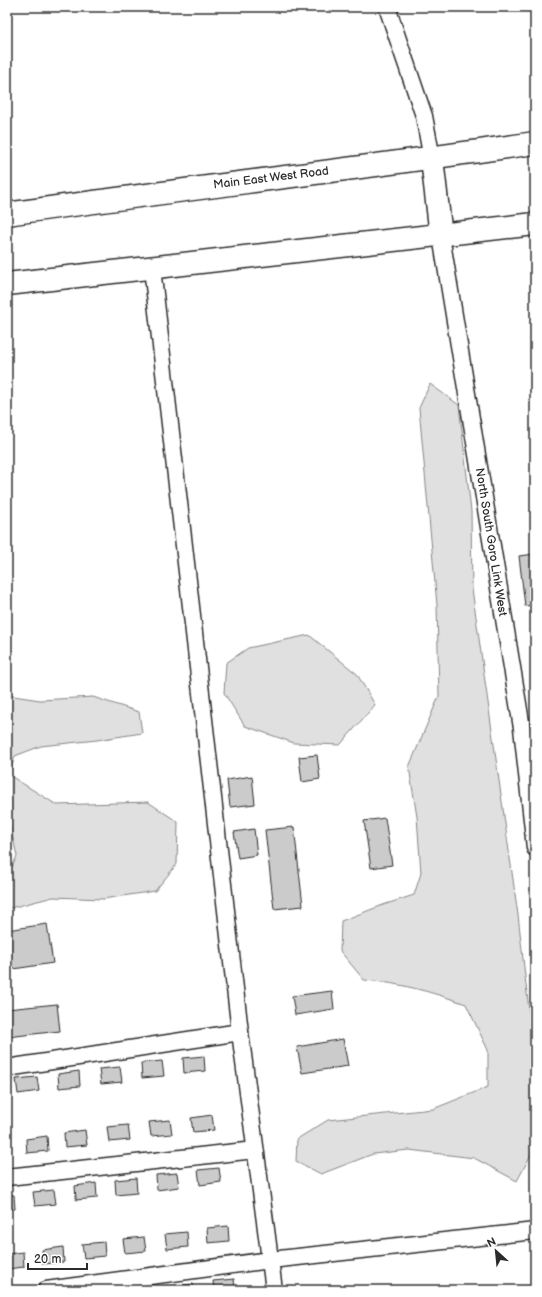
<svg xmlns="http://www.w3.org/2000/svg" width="542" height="1297" font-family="'Balsamiq Sans',sans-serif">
  <rect width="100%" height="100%" fill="#fff"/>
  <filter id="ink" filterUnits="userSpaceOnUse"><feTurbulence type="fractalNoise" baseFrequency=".025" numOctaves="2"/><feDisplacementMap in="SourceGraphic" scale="8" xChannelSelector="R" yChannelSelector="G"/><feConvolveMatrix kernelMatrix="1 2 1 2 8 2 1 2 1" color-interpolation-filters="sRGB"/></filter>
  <g filter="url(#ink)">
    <g fill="#e0e0e0" stroke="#868686">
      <path d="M430,384L459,405L471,511L472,589L518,915L535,1063V1147L517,1181L474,1158L409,1150L373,1154L321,1174L296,1161L297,1139L328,1120L433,1109L488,1087V1050L466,1004C432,992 400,983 364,980L340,951L341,921L383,905L414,895L421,873L417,817L409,767L439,696L437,605L419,408Z"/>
      <path d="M309,635L357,674L375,705L340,745L294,743L245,726L224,693L226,663L248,648Z"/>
      <path d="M7,695L40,700L93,697L139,712L142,733L97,740L41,746L15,756L9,775L57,805L148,802L178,822L177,864L155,891L103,899L53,897L7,909V878L17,856L7,812Z"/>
    </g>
    <g fill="#cbcbcb" stroke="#2b2b2b">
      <path d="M535,554V605L525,606L519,556Z"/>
      <path d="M317,755L320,779L302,782L299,757Z"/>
      <path d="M252,776L255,804L230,807L227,780Z"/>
      <path d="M385,818L392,865L371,868L364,821Z"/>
      <path d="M294,827L303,906L274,909L265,830Z"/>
      <path d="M254,829L257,855L238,858L234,832Z"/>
      <path d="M47,924L53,963L7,970V930Z"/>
      <path d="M332,991L334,1009L295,1015L292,996Z"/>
      <path d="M57,1004L60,1031L7,1037V1009Z"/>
      <path d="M343,1039L348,1066L302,1073L297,1047Z"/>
      <path d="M204,1056L205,1071L184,1073L183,1058Z"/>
      <path d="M162,1061L164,1076L142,1078L141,1063Z"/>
      <path d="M120,1067L122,1082L101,1084L99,1069Z"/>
      <path d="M79,1071L80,1086L59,1088L58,1074Z"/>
      <path d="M37,1077L39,1091L18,1094L16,1079Z"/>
      <path d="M212,1115L214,1130L193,1132L191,1118Z"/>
      <path d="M170,1120L172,1134L151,1136L149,1122Z"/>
      <path d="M128,1125L130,1140L109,1142L107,1127Z"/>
      <path d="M85,1130L87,1145L65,1147L64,1133Z"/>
      <path d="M47,1136L48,1151L27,1153L26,1139Z"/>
      <path d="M219,1168L221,1182L200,1185L198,1170Z"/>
      <path d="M177,1173L179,1187L157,1190L156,1175Z"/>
      <path d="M136,1178L137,1193L116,1195L115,1180Z"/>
      <path d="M96,1183L97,1198L76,1200L75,1186Z"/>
      <path d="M54,1190L56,1204L35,1206L33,1192Z"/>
      <path d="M7,1195H14L15,1209L7,1210Z"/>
      <path d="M228,1226L229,1241L208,1243L207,1228Z"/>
      <path d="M187,1232L188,1247L167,1249L165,1234Z"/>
      <path d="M144,1237L146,1251L125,1253L123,1239Z"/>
      <path d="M104,1242L105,1256L84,1258L82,1244Z"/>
      <path d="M63,1247L64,1262L43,1264L42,1250Z"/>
      <path d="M23,1252L24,1267L7,1269V1254Z"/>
      <path d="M234,1279L235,1290H214L213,1281Z"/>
      <path d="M193,1284L194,1290H172V1286Z"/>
    </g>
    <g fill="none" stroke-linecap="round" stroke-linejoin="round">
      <defs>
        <g id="minor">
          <path d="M387,7L424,116L432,159"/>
          <path d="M441,236L522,728L535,848"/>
          <path d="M152,268L240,1032L274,1290"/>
          <path d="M7,1068L240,1032"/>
          <path d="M7,1177L255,1150"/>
          <path d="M46,1290L270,1260L535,1231"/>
        </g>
        <g id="primary">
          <path d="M432,159L441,236"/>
          <path d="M7,214C183,189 359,169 535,143"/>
          <path d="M7,284L535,224"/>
        </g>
      </defs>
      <use href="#minor" stroke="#2b2b2b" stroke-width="19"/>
      <use href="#primary" stroke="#2b2b2b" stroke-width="25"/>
      <use href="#minor" stroke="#fff" stroke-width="16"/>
      <use href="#primary" stroke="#fff" stroke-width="22"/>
    </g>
  </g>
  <g text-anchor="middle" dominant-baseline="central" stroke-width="4" stroke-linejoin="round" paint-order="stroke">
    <g font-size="12" fill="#2b2b2b" stroke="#fff">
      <text transform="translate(271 178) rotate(-7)">Main East West Road</text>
      <text transform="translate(491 542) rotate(81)">North South Goro Link West</text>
    </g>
  </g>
  <rect width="542" height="1297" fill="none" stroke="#fff" stroke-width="24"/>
  <rect x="12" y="12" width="518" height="1273" fill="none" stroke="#2b2b2b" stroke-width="1.5" filter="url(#ink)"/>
  <g transform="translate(496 1251) rotate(333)" stroke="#ffffff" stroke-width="3" paint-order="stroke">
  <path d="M0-3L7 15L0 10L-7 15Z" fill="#2b2b2b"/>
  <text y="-6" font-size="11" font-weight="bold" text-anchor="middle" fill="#2b2b2b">N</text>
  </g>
  <path d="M28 1263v6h59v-6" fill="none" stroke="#2b2b2b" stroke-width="2"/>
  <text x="34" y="1263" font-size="12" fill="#2b2b2b" stroke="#ffffff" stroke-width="3" paint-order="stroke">20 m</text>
</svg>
